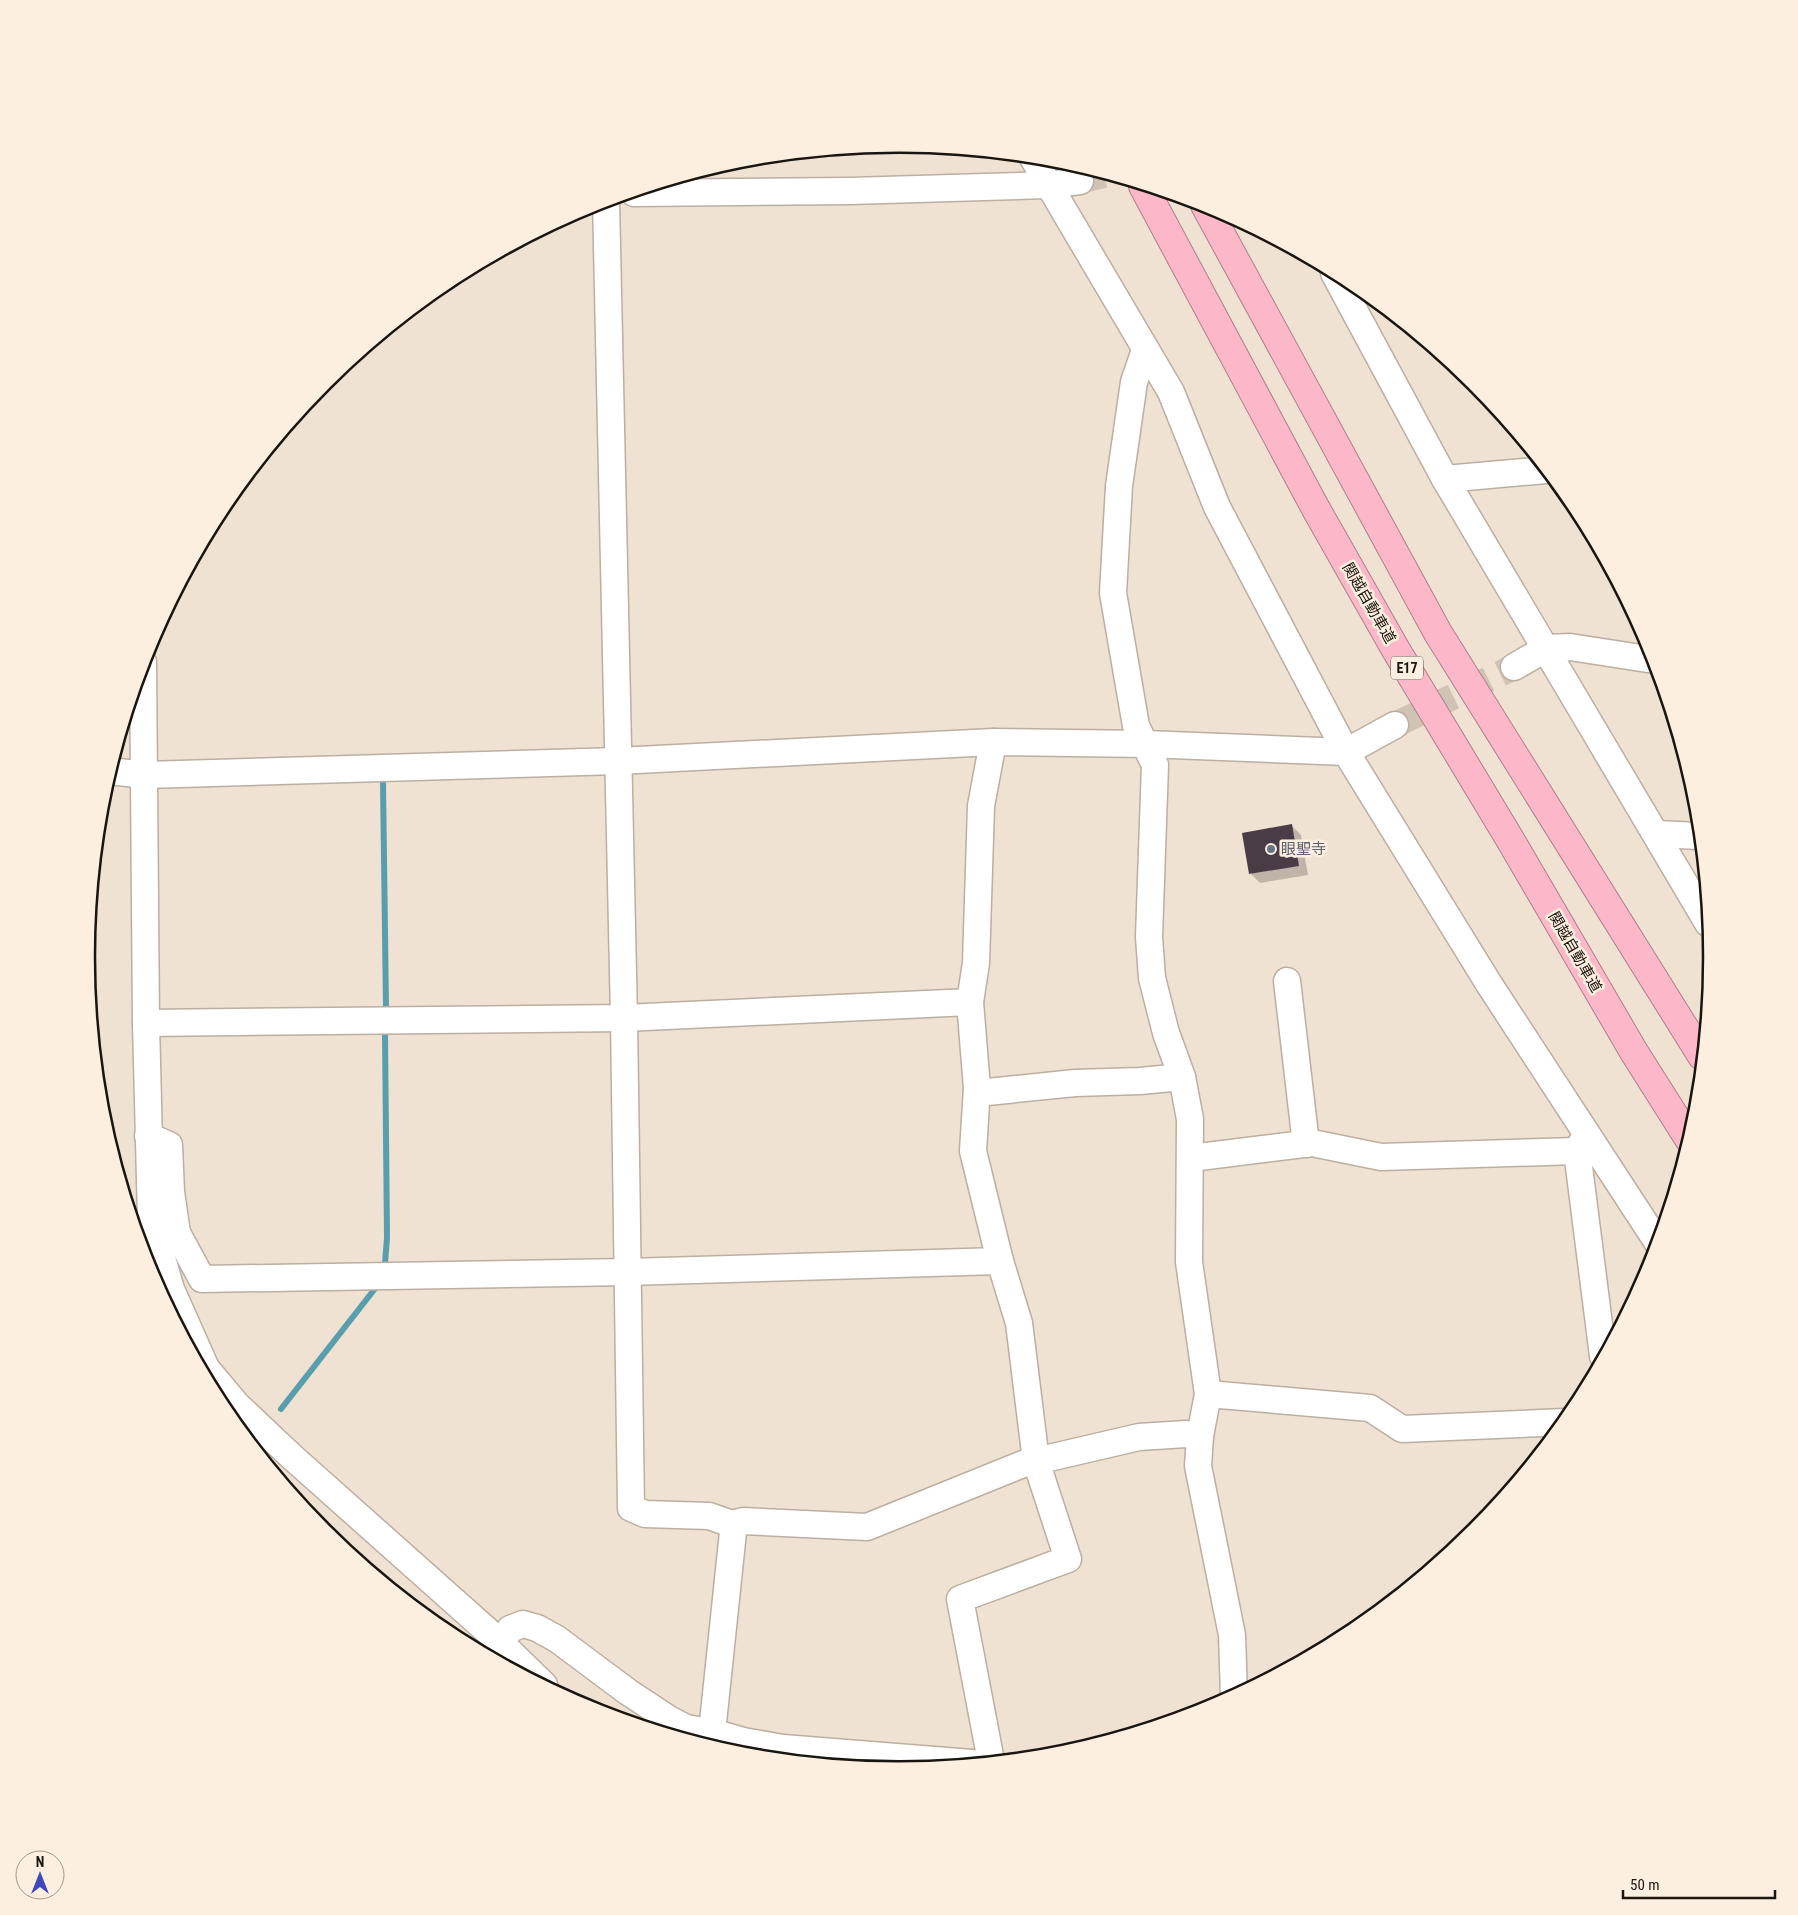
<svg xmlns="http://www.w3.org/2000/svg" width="1798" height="1915" font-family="'Roboto Condensed','Noto Sans JP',sans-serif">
  <rect width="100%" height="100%" fill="#f0e2d2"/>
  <path fill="#0003" d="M1292,826L1301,835L1308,875L1260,883L1251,874Z"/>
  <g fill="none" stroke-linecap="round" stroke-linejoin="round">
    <g stroke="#599ead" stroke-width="6">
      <path d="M383,782L386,1008"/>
      <path d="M385,1034L387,1238L385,1263"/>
      <path d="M281,1409L377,1286"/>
    </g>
  </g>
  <path fill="#4a3c47" d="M1292,824L1299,866L1249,874L1242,833Z"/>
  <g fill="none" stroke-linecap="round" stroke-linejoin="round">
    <g stroke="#d0c3b5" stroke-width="26" stroke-dasharray="26 13" stroke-linecap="butt">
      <path d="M1080,181L1104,175"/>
      <path d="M1395,725L1514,667"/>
    </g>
    <defs>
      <g id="minor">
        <path d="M1033,158L1171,392L1217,507L1346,752L1489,984L1658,1243"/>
        <path d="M634,193L850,191L1048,185L1080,181"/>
        <path d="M606,201L624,1018L631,1508L645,1514L709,1516L732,1524L733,1532L712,1732"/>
        <path d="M1334,273L1445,479L1708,923"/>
        <path d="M1145,350L1134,382L1119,486L1113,593L1136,726L1155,765L1149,937L1152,978L1166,1033L1182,1077L1190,1119L1189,1262L1208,1394L1200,1436L1198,1466L1232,1635L1234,1696"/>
        <path d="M1445,479L1546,470"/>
        <path d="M143,662L146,1023L151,1220L171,1289L206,1368L237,1405L291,1456L501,1643L544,1685"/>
        <path d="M1514,667L1547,648L1570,647L1654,660"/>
        <path d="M110,771L145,775L618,761L993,742L1146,744L1346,752L1395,725"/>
        <path d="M1656,834L1700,836"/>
        <path d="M1287,981L1306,1144"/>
        <path d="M146,1023L624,1018L970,1002"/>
        <path d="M977,1093L1075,1083L1140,1081L1182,1077"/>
        <path d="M148,1136L169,1145L171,1192L177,1233L202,1279L627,1272L1000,1261"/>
        <path d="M1585,1137L1577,1151L1603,1356"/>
        <path d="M1191,1158L1312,1143L1381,1157L1577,1151"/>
        <path d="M1208,1394L1370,1408L1402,1429L1564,1422"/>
        <path d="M732,1524L743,1521L867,1527L1023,1464L1139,1437L1186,1434L1200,1436"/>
        <path d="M501,1643L510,1629L523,1624L537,1628L557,1639L628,1692L669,1719L686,1728L712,1732L743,1741L783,1748L972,1763"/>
        <path d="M991,1761L960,1599L1068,1559L1036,1461L1019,1323L1000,1261L973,1151L977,1088L970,1002L976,963L981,806L993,742"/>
      </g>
      <g id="highway">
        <path d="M1143,186L1316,509L1396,650L1511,841L1634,1052L1689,1139"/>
        <path d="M1205,205L1438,633L1702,1056"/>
      </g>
    </defs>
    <use href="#minor" stroke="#bcaea0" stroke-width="29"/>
    <use href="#highway" stroke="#ad7e88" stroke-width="30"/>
    <use href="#minor" stroke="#fff" stroke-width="26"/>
    <use href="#highway" stroke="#fcb7c9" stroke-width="28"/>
  </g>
  <circle fill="#6b7280" stroke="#fdefdf" stroke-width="2" cx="1271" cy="849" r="5"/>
  <g text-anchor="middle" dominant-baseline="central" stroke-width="5" stroke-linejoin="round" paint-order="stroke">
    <rect fill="#fdefdf" stroke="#5d564d" stroke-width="1" x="1391" y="656.5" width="32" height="23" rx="4"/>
    <g font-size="14" font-weight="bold" fill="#19150f">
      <text x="1407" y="668">E17</text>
    </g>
    <g font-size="15" fill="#19150f" stroke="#fdefdf">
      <text transform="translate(1369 603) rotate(60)">関越自動車道</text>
      <text transform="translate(1575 952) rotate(60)">関越自動車道</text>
    </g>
    <g font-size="15" fill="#5b616d" stroke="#fdefdf" text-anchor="start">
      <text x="1281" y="849">眼聖寺</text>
    </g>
  </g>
  <path d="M0 0H1798V1915H0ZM95 957a804 804 0 1 1 1608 0a804 804 0 1 1-1608 0Z" fill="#fdefdf" fill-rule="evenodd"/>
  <path fill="none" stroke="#19150f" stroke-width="2.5" d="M95 957a804 804 0 1 1 1608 0a804 804 0 1 1-1608 0Z"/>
  <g transform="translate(40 1875)"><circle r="24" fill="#fdefdf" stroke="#a2988c"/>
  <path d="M0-4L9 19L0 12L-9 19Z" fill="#3f49bd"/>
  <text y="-8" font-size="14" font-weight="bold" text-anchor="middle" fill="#19150f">N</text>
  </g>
  <path d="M1623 1890v8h152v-8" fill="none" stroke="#19150f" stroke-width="2.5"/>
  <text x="1630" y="1890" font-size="15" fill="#19150f" stroke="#fdefdf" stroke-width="4" paint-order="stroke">50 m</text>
</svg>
